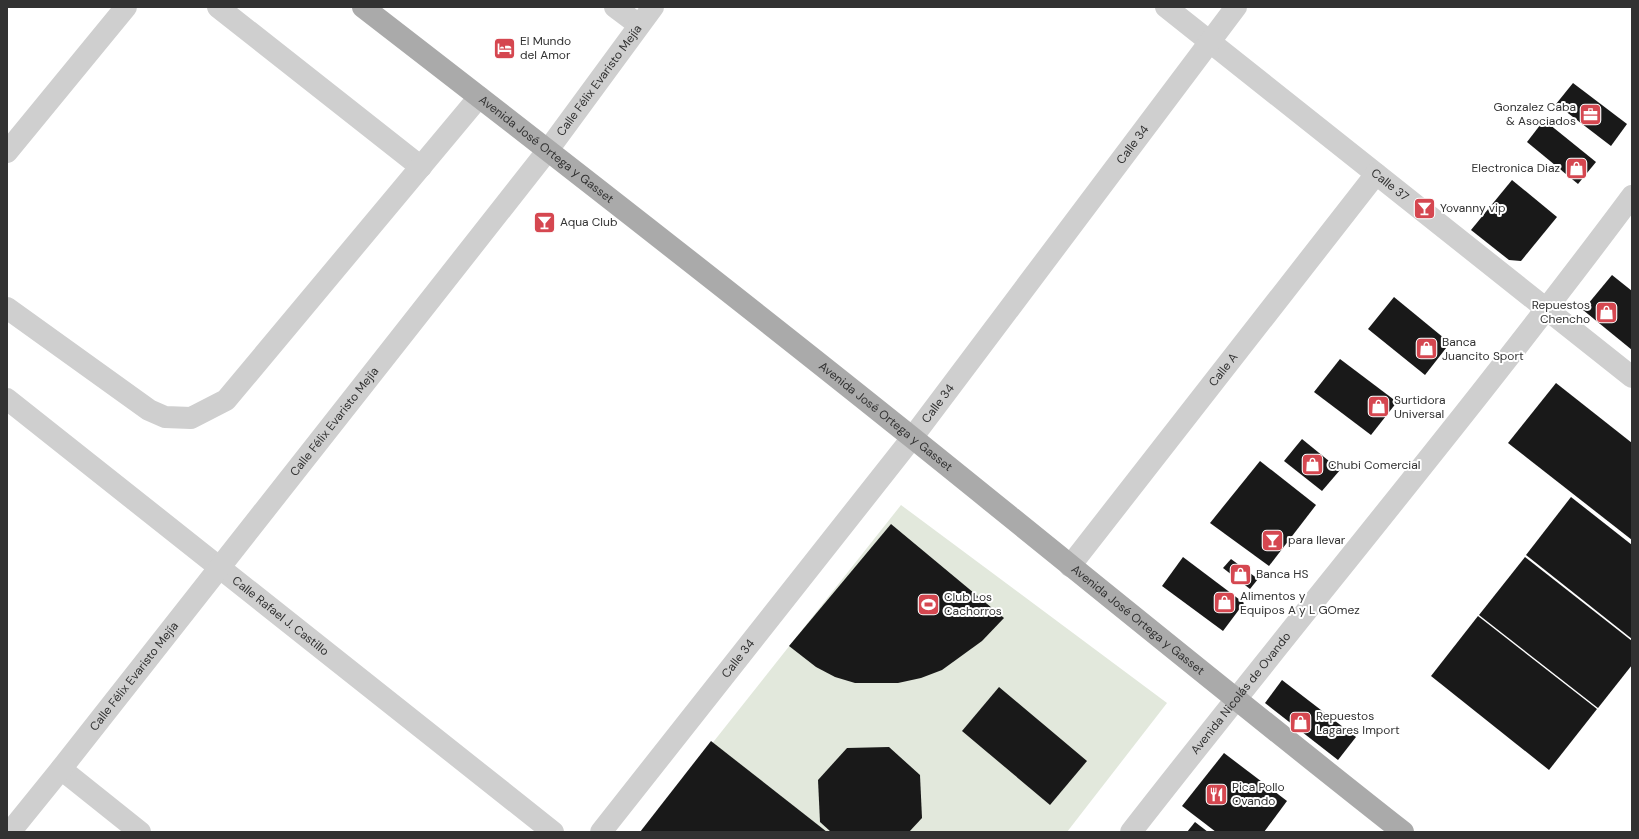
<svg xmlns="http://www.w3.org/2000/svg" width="1639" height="839" font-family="'DM Sans',sans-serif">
  <rect width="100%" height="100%" fill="#fff"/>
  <path fill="#e2e8dc" d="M901,505L1167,703L1067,832H642Z"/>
  <g fill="#191919">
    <path d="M1573,83L1627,124L1611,146L1556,104Z"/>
    <path d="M1544,120L1596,162L1578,184L1527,142Z"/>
    <path d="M1512,180L1557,217L1521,261L1509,260L1471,230Z"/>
    <path d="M1612,275L1632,291V350L1583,310Z"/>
    <path d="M1394,297L1450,343L1425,375L1368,329Z"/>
    <path d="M1340,359L1397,402L1371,435L1314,392Z"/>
    <path d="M1556,383L1632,443V540L1508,443Z"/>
    <path d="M1302,439L1340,470L1322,491L1284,461Z"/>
    <path d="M1260,461L1316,505L1269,566L1210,523Z"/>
    <path d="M1571,497L1632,545V639L1526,555Z"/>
    <path d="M891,524L1004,618L982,641L942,670L921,678L898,683H855L835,677L816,667L789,646Z"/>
    <path d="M1183,557L1244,603L1223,631L1162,586Z"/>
    <path d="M1525,557L1632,641V665L1598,708L1479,615Z"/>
    <path d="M1231,559L1258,579L1250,589L1223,568Z"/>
    <path d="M1478,616L1597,709L1549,770L1431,676Z"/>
    <path d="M1282,680L1356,737L1338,760L1265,703Z"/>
    <path d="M999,687L1087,761L1050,805L962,731Z"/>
    <path d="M711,741L827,832H640Z"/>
    <path d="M889,747L920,775L922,818L909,832H831L820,822L818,780L847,748Z"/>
    <path d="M1224,753L1287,801L1264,832H1216L1182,806Z"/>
    <path d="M1195,822L1208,832H1187Z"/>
  </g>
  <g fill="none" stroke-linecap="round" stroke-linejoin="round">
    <g stroke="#cfcfcf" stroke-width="22">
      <path d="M218,7L421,167"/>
      <path d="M615,7L639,25"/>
      <path id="s1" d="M1166,7L1632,377"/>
      <path d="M7,152L126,7"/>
      <path d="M7,308L149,410L165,417L191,418L226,400L479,97"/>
      <path id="s2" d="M7,399L553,832"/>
      <path id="s3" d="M1070,566L1376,174"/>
      <path d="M61,769L140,832"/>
      <path id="s4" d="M10,832L61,769L548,150L653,7"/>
      <path id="s5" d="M601,832L912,438L1236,7"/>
      <path id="s6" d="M1131,832C1297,619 1471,412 1632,196"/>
    </g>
    <path stroke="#aaa" stroke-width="22" id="s7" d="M363,7C548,150 732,293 914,439C1077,570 1239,703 1403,832"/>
  </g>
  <defs>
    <symbol id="hotel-square" viewBox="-11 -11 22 22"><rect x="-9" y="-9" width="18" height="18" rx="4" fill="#d54750" stroke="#fff"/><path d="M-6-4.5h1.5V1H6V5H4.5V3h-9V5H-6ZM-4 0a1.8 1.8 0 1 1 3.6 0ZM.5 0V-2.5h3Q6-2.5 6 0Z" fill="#fff"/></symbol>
    <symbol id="office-square" viewBox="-11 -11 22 22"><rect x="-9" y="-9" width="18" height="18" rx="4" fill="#d54750" stroke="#fff"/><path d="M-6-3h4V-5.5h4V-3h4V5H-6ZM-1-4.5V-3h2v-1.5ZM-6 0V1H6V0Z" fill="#fff"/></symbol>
    <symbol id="shop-square" viewBox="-11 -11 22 22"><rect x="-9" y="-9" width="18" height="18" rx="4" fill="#d54750" stroke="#fff"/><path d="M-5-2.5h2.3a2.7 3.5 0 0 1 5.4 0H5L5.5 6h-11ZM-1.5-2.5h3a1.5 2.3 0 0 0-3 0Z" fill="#fff"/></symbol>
    <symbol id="bar-square" viewBox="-11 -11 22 22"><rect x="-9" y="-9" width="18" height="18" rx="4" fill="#d54750" stroke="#fff"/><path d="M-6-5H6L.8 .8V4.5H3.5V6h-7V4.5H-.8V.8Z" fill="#fff"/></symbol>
    <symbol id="stadium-square" viewBox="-11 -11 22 22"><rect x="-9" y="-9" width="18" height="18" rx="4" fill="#d54750" stroke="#fff"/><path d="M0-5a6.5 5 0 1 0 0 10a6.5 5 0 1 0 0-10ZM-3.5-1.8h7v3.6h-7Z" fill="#fff"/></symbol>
    <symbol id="restaurant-square" viewBox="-11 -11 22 22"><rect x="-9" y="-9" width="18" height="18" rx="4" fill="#d54750" stroke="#fff"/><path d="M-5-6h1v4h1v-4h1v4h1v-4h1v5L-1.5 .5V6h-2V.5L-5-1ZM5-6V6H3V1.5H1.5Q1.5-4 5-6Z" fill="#fff"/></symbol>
  </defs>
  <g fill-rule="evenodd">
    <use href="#hotel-square" x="492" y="36" width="25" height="25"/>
    <use href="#office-square" x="1578" y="102" width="25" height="25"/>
    <use href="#shop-square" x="1564" y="156" width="25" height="25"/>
    <use href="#bar-square" x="1412" y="196" width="25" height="25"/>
    <use href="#bar-square" x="532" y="210" width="25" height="25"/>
    <use href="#shop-square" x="1594" y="300" width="25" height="25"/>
    <use href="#shop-square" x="1414" y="336" width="25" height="25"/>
    <use href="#shop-square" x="1366" y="394" width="25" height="25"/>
    <use href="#shop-square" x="1300" y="452" width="25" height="25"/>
    <use href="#bar-square" x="1260" y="528" width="25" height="25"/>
    <use href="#shop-square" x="1228" y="562" width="25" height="25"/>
    <use href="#shop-square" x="1212" y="590" width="25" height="25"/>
    <use href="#stadium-square" x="916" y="592" width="25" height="25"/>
    <use href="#shop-square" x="1288" y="710" width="25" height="25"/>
    <use href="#restaurant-square" x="1204" y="782" width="25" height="25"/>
  </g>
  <g text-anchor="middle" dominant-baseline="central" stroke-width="4" stroke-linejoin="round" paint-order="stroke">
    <g font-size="12" fill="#323232" stroke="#fff" text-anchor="start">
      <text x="520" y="41">El Mundo<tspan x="520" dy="14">del Amor</tspan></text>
      <text x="1576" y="107" text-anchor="end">Gonzalez Caba<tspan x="1576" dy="14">&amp; Asociados</tspan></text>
      <text x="1560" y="168" text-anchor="end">Electronica Diaz</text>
      <text x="1440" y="208">Yovanny vip</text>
      <text x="560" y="222">Aqua Club</text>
      <text x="1590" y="305" text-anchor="end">Repuestos<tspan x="1590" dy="14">Chencho</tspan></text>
      <text x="1442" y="342">Banca<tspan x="1442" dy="14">Juancito Sport</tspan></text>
      <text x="1394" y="400">Surtidora<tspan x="1394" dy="14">Universal</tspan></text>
      <text x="1328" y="465">Chubi Comercial</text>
      <text x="1288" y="540">para llevar</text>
      <text x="1256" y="574">Banca HS</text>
      <text x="1240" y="596">Alimentos y<tspan x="1240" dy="14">Equipos A y L GOmez</tspan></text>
      <text x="944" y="597">Club Los<tspan x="944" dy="14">Cachorros</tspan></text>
      <text x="1316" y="716">Repuestos<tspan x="1316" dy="14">Lagares Import</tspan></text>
      <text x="1232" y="787">Pica Pollo<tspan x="1232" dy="14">Ovando</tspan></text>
    </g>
    <g font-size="12" fill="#323232" stroke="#fff">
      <text stroke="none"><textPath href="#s4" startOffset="955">Calle Félix Evaristo Mejía</textPath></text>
      <text stroke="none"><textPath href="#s5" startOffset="869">Calle 34</textPath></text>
      <text stroke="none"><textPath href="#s7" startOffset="232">Avenida José Ortega y Gasset</textPath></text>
      <text stroke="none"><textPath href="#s1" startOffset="286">Calle 37</textPath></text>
      <text stroke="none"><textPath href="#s3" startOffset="249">Calle A</textPath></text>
      <text stroke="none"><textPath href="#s5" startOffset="545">Calle 34</textPath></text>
      <text stroke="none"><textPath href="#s7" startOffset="664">Avenida José Ortega y Gasset</textPath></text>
      <text stroke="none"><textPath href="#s4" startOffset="523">Calle Félix Evaristo Mejía</textPath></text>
      <text stroke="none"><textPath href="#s2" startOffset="349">Calle Rafael J. Castillo</textPath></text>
      <text stroke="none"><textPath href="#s7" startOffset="988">Avenida José Ortega y Gasset</textPath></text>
      <text stroke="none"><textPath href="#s5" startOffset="221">Calle 34</textPath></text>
      <text stroke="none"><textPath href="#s4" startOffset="199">Calle Félix Evaristo Mejía</textPath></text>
      <text stroke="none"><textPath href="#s6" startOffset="177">Avenida Nicolás de Ovando</textPath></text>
    </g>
  </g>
  <rect width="1639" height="839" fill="none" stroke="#323232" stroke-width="16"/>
</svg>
